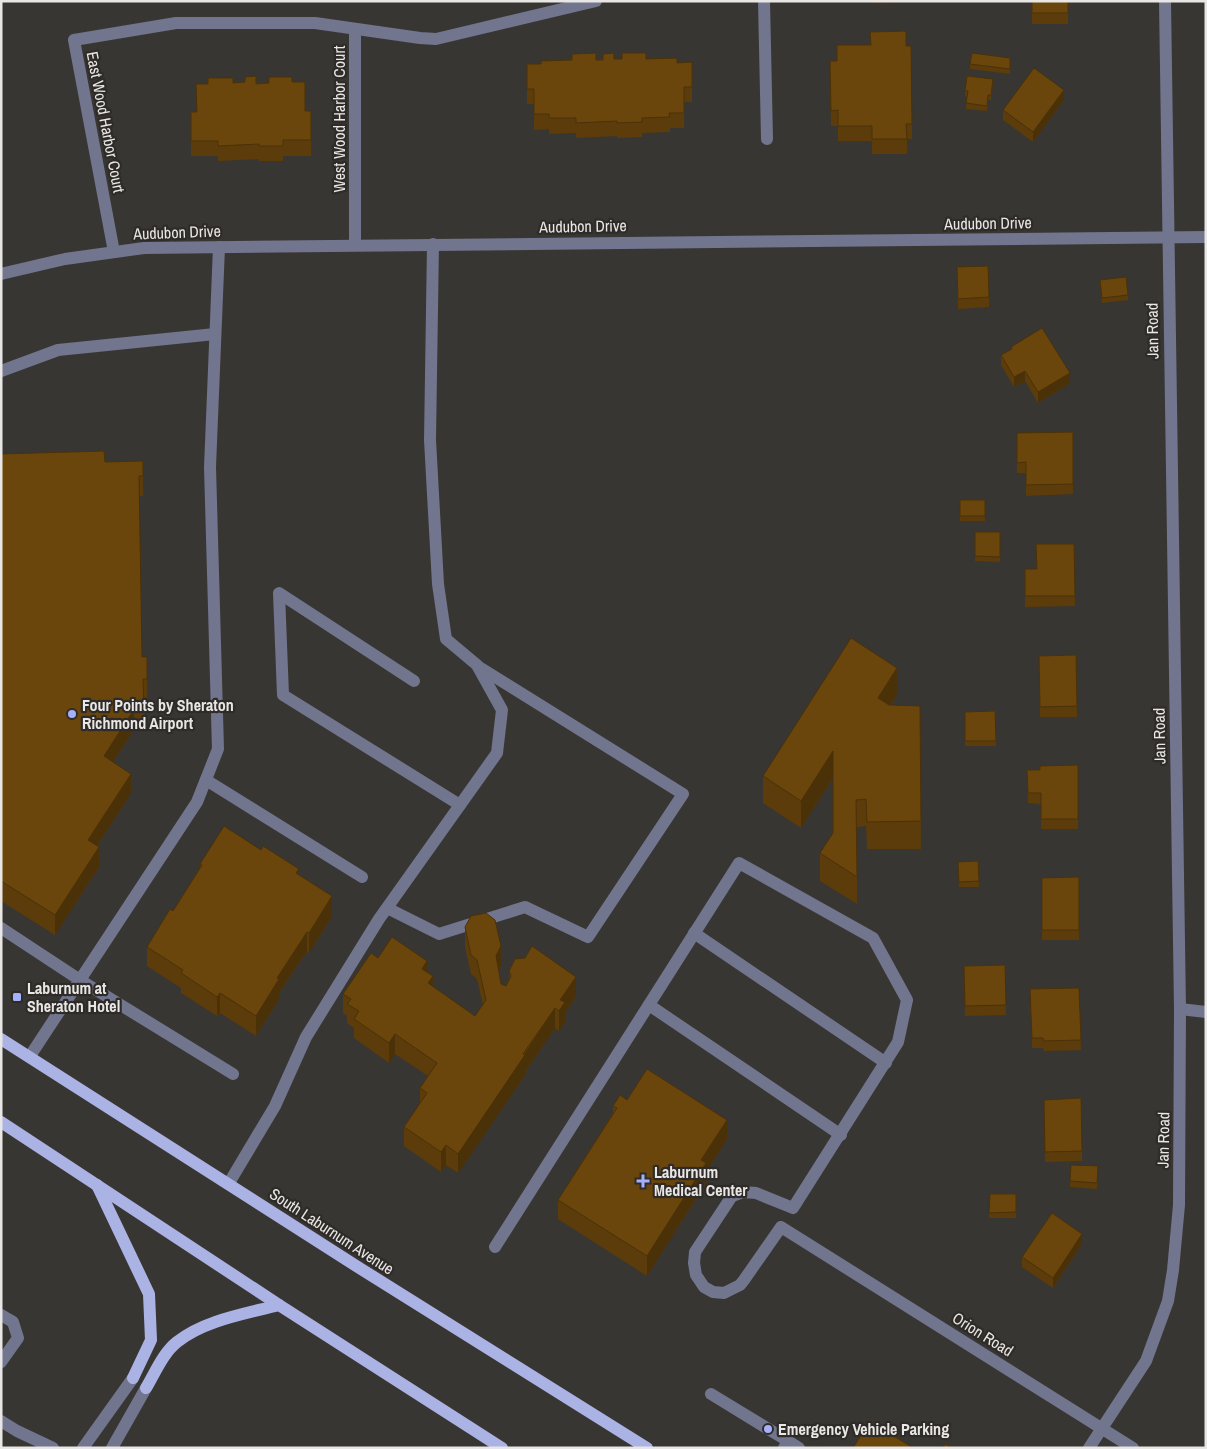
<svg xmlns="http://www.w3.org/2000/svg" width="1207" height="1449" font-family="'Archivo Narrow',sans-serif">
  <rect width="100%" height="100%" fill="#383632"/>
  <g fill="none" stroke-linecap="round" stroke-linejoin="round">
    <g stroke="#71758e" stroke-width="12">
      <path d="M764,1L767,139"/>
      <path d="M355,30V245"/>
      <path d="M114,252L74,40L176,23H315L420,38L436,39L596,1"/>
      <path d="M1,274L65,259L144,248L1206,237"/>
      <path d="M1,371L58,350L215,334"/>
      <path d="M414,681L279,593L283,695L460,805"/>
      <path d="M206,780L362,877"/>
      <path d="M387,908L439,934L525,907L588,937L683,794L479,667"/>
      <path d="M1,928L80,980L233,1074"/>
      <path d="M694,933L886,1063"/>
      <path d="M649,1005L841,1135"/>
      <path d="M1180,1009L1206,1012"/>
      <path d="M30,1056L197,802L218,749L210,467L219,247"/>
      <path d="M229,1183L275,1106L306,1037L379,919L497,753L502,710L477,665L446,639L438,584L430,440L433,244"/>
      <path d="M495,1247L739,863L873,938L907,1000L898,1042L793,1208L756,1193L743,1192L732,1196L695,1252L694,1263L696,1275L704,1287L713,1292L724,1293L740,1285L744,1280L781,1227L1133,1448"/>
      <path d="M1,1315L13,1322L18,1338L1,1362"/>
      <path d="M711,1394L788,1441"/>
      <path d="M1,1421L17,1431L53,1448"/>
      <path d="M83,1448L133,1378"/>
      <path d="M112,1448L146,1388"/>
      <path d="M784,1448L788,1441L799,1448"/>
      <path d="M1089,1448L1146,1361L1168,1301L1173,1270L1179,1205L1180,1009L1165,1"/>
    </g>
    <g stroke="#abb3e5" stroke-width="12">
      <path d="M1,1039L361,1269L647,1448"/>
      <path d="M1,1122L279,1305L502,1448"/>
      <path d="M97,1185L149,1294L151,1340L133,1378"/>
      <path d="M146,1388C155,1373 163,1353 177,1342C205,1320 245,1314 279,1305"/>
    </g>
  </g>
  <g fill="#5c3c0a">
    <path d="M871,1H905V2L871,3Z"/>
    <rect x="1032" y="1" width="36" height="23"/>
    <path d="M906,46L912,124V139H907V154H872V141H838V126H831L830,76L837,61Z"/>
    <path d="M614,59H646L677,63L692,62V102H684V128H670V132L642,133V137L617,138V136L576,138V133L549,134V129L534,130V104H527V64H541L572,60Z"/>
    <path d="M1010,63V74L970,69V64Z"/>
    <path d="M292,82L305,111H311V156H283V161H259V159L218,161V156H191V112H197L208,84Z"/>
    <path d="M993,84L991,100H988L987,111L966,109L967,96H965V91Z"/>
    <path d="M1064,100L1033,142L1003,120V110Z"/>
    <path d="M957,267L989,297V307L958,309Z"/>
    <path d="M1100,280L1128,295V300L1102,303Z"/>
    <path d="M1011,347L1070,383L1038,403L1025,381L1014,387L1001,365V355L1011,350Z"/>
    <path d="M1073,432V494L1026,496V473H1017V433Z"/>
    <path d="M1,454L105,462L143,461V496H139L142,657L147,679V699H143L144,728L134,729L113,762L131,793L97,846L99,867L55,935L1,901Z"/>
    <rect x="960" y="500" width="25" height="21"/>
    <path d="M975,532H1000V562L975,561Z"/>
    <path d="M1074,544L1075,606L1025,607V569H1037Z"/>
    <path d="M1076,655L1077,717H1040L1039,656Z"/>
    <path d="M897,695L891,705L920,706L921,849H867L866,826L857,827V904L820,881V853L833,833V778L801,828L763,803V776Z"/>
    <path d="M995,711L996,746H965V712Z"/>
    <path d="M1078,765V829H1041V804L1028,803L1027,770H1040Z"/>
    <path d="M978,861L979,887H959L958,862Z"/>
    <path d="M200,864L299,875L332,916L309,953L307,951L279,993V999L256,1036L220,1013L217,1016L181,993V988L147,966V947L173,911L200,869Z"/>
    <path d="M1079,877V940H1042V878Z"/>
    <path d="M465,927L501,966L499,971L501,984L506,986L509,979V971L576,996L565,1013V1022L559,1031L555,1028L525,1072V1075L458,1173L446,1165L441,1172L404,1146V1127L420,1103V1088L428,1076L395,1054L389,1063L354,1038V1028L347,1023V1016L343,1013V994L378,958L427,972L433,987L475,1016L483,1005L477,979L471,974L465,947Z"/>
    <path d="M1005,965L1006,1015L965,1016L964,966Z"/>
    <path d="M1079,988L1081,1050L1044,1051L1043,1048H1032L1030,989Z"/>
    <path d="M627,1100L727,1139L706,1172V1183L647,1276L558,1219V1200L613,1113V1106Z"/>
    <path d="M1044,1100L1082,1151V1161L1045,1162Z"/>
    <path d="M1071,1165L1098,1172L1097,1189L1070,1187Z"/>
    <path d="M990,1194H1016V1218H989Z"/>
    <path d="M1082,1244L1053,1288L1022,1267V1257Z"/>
  </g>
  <g fill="#4b3108">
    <path d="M1064,90V100L1033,142V132Z"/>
    <path d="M1025,371V381L1014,387V377Z"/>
    <path d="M1070,373V383L1038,403V392Z"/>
    <path d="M897,668V695L878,725V698Z"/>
    <path d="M134,709V729L104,776V756Z"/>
    <path d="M833,751V778L801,828V801Z"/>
    <path d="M131,774V793L88,860V840Z"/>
    <path d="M99,847V867L55,935V915Z"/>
    <path d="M332,896V916L309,953V933Z"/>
    <path d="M307,932V951L279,993V999L256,1036V1016L277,978Z"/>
    <path d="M501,946V966L496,976V956Z"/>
    <path d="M427,961V981L422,969Z"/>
    <path d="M433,976V995L428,983Z"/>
    <path d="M576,977V996L565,1013V1022L559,1031V1011L560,1000Z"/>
    <path d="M220,993V1013L217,1016V997Z"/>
    <path d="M555,1008V1028L525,1072V1075L458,1173V1154Z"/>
    <path d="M395,1034V1054L389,1063V1043Z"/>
    <path d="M727,1120V1139L706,1172V1183L647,1276V1256L701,1160Z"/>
    <path d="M446,1145V1165L441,1172V1152Z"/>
    <path d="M1082,1234V1244L1053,1288V1278Z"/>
  </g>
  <g fill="#6b460c" stroke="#4b3108">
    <rect x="1032" y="1" width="36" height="12"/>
    <path d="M906,31V46H911L912,124H906L907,139H872V126H838V110L831,111L830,61H837V45H871L870,32Z"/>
    <path d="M596,53V60H603V54L614,53V59H622V53H646V59L677,58V63L692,62V87H684V113H669L670,117L642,118V122L617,123V121L576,123V118H549V114H534V89H527V64H541V61L572,60V54Z"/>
    <path d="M972,53L1010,58V69L970,64Z"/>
    <path d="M1034,68L1064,90L1033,132L1003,110Z"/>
    <path d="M256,76V84L269,83V77H292V82H305V111H311V140H283V146H259V144L218,146V141H191V112H197L196,84H208V78H233V83L245,82V77Z"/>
    <path d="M967,76L993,79L991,95H988L987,106L966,103L968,91H965Z"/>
    <path d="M988,266L989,297L958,299L957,267Z"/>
    <path d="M1126,277L1128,295L1102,298L1100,280Z"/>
    <path d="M1042,328L1070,373L1038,392L1025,371L1014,377L1001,355L1012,349L1011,347Z"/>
    <path d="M1073,432V484L1026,485V462L1017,463V433Z"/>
    <path d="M104,451L105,462L143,461V476H139L142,657H147V679H143L144,709H134L104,756L131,774L88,840L99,847L55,915L1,881V454Z"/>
    <rect x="960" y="500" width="25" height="16"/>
    <path d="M975,532H1000V557L975,556Z"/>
    <path d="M1036,544H1074L1075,596H1025V569H1037Z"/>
    <path d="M851,638L897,668L878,698L889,705L920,706L921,821L867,822L866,799L856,800L857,877L820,853L833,833V751L801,801L763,776Z"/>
    <path d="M1076,655L1077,706L1040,707L1039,656Z"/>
    <path d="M995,711L996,741H965V712Z"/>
    <path d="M1078,765V819H1041V793H1028L1027,770H1040V766Z"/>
    <path d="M224,826L261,850L263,846L299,869L296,873L332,896L309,933L307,932L277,978L279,979L256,1016L220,993L217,997L181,973L183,970L147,947L170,909L173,911L202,865L200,864Z"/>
    <path d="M978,861L979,881L959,882L958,862Z"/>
    <path d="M1079,877V930H1042V878Z"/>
    <path d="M486,913L495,920L501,946L496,956L501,984L506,986L511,976L509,971L515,959L525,958L532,946L576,977L560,1000L565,1002L559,1011L555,1008L523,1054L525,1055L458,1154L446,1145L441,1152L404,1127L427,1093L420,1088L437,1063L395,1034L389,1043L354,1019L359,1011L347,1004L351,999L343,994L371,953L378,958L392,937L427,961L422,969L433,976L428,983L475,1016L486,1000L477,960L471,955L465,927L471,916Z"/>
    <path d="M1005,965L1006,1005L965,1006L964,966Z"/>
    <path d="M1079,988L1081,1040L1044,1041L1043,1038H1032L1030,989Z"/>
    <path d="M647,1069L727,1120L701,1160L706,1163L647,1256L558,1200L617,1108L613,1106L620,1095L627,1100Z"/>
    <path d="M1081,1098L1082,1151L1045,1152L1044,1100Z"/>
    <path d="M1071,1165L1098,1166L1097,1183L1070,1181Z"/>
    <path d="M990,1194H1016V1212L989,1213Z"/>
    <path d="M1052,1213L1082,1234L1053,1278L1022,1257Z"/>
    <path d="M870,1421L913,1448H853Z"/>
    <path d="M945,1444L952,1448H943Z"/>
  </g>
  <g fill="#a6b1fc" stroke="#2e2b28" stroke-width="2">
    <circle cx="72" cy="714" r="5"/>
    <rect x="12" y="992" width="10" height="10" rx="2.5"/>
    <path d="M640.5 1173.5h5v5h5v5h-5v5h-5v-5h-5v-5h5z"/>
    <circle cx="768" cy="1429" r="5"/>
  </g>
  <g text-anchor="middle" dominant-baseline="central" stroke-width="4.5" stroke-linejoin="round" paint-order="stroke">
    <g font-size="16" fill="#e9e7e5" stroke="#2e2b28">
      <text transform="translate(339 119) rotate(-90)">West Wood Harbor Court</text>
      <text transform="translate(106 122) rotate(79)">East Wood Harbor Court</text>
      <text transform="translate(988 223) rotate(-1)">Audubon Drive</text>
      <text transform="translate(583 226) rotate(-1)">Audubon Drive</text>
      <text transform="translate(177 232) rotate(-2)">Audubon Drive</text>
      <text transform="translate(1152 331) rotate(-91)">Jan Road</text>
      <text transform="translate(1159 736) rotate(-91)">Jan Road</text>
      <text transform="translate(1163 1140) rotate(-89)">Jan Road</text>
      <text transform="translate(332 1231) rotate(33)">South Laburnum Avenue</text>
      <text transform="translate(983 1334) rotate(32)">Orion Road</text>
    </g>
    <g font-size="16" font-weight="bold" fill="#e9e7e5" stroke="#2e2b28" text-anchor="start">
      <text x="82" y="705">Four Points by Sheraton<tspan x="82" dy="18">Richmond Airport</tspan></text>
      <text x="27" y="988">Laburnum at<tspan x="27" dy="18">Sheraton Hotel</tspan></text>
      <text x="654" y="1172">Laburnum<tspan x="654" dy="18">Medical Center</tspan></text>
      <text x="778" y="1429">Emergency Vehicle Parking</text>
    </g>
  </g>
  <rect width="1207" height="1449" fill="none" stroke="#e9e7e5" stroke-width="5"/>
</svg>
